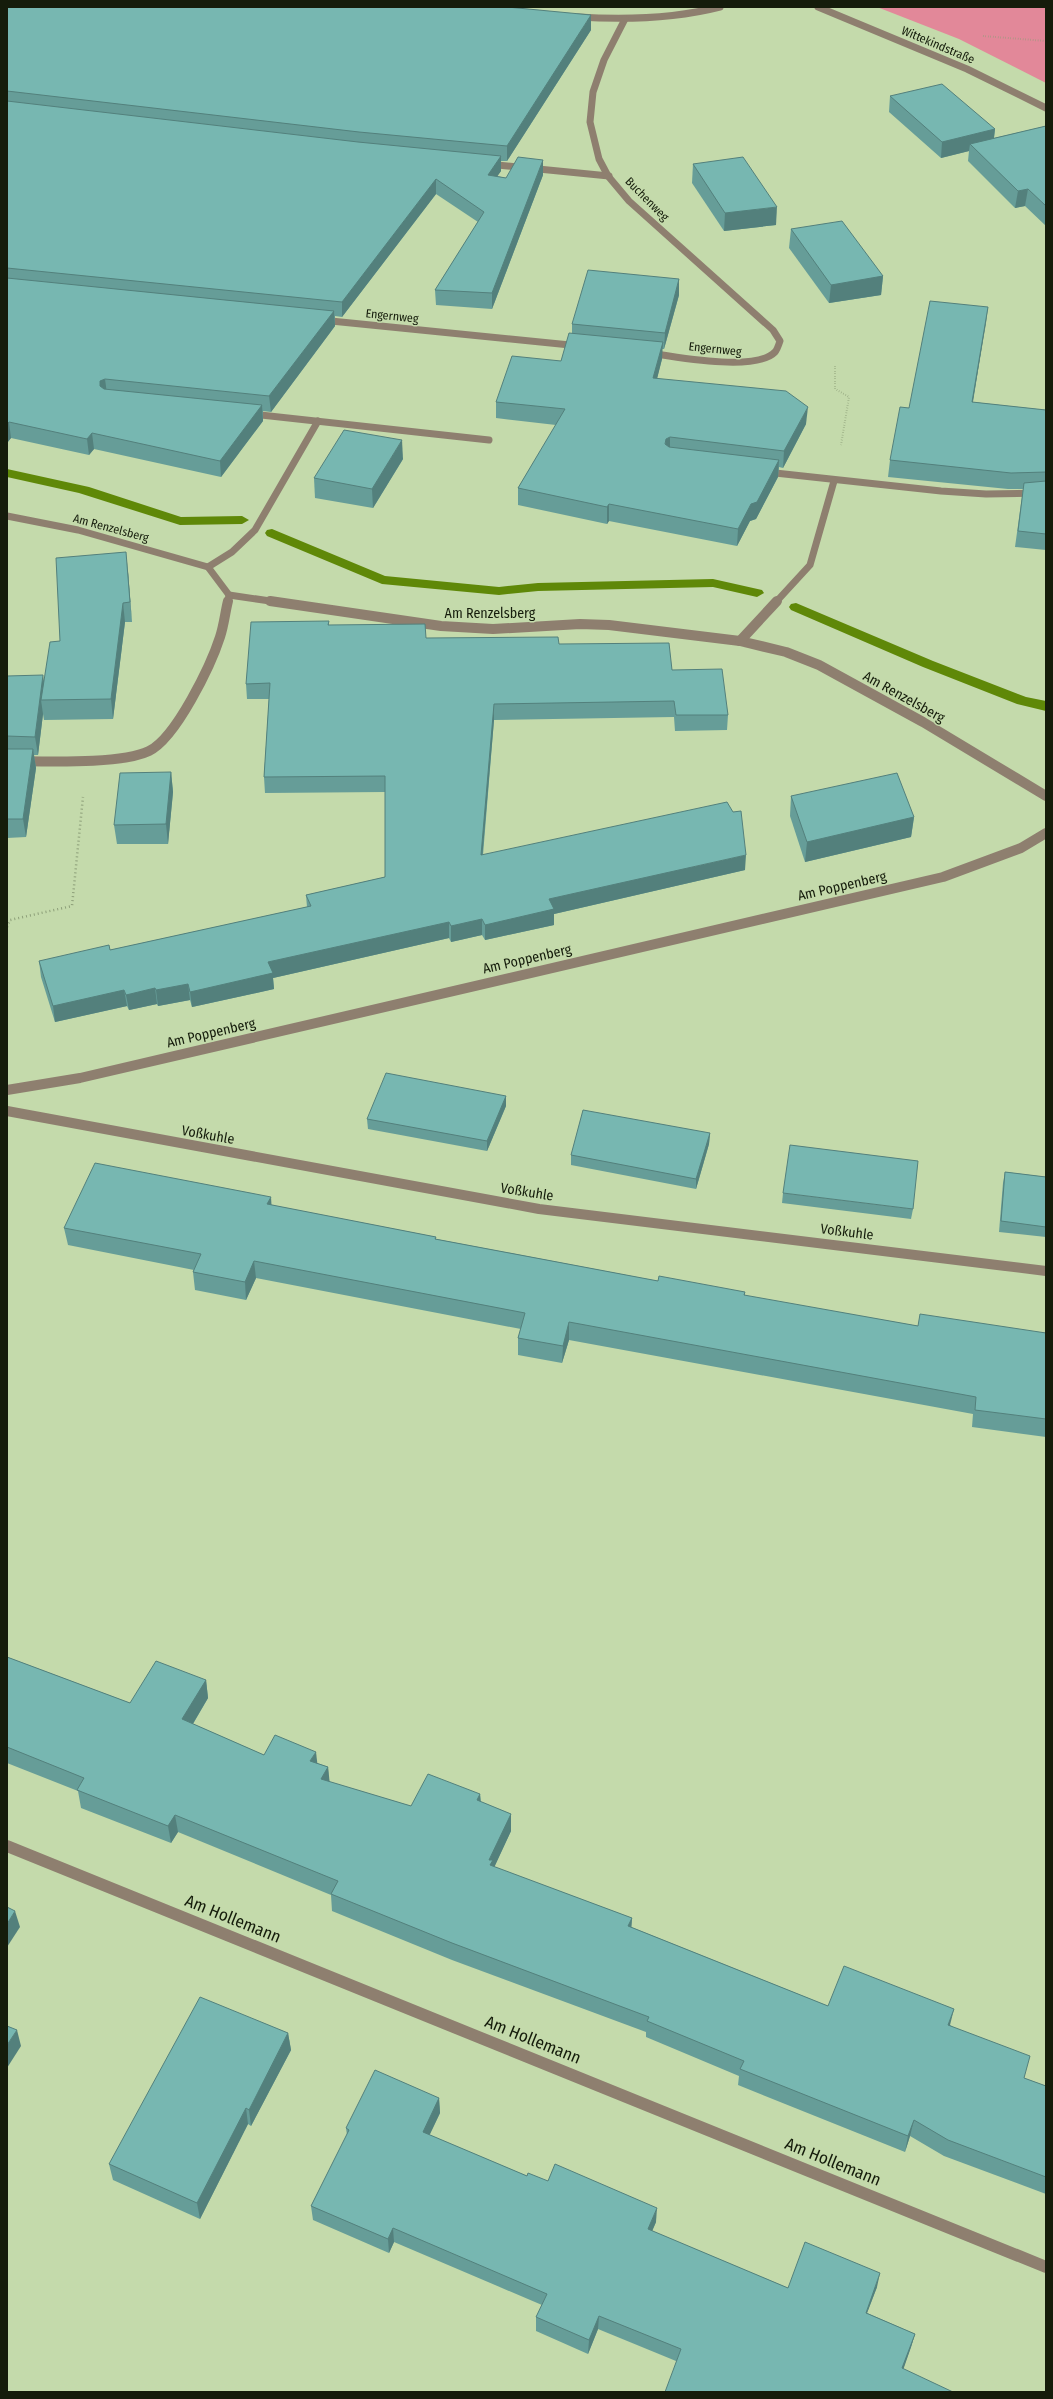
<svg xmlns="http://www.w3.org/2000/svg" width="1053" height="2399" font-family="'Fira Sans Condensed',sans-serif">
  <rect width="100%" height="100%" fill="#c4daab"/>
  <path fill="#e28899" d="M877,7H1046V83L959,39Z"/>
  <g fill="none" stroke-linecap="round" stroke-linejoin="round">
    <g fill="#5f8808" fill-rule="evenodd">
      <path d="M7,469L89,487L181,517L242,516L249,520L242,524L180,525L79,493L7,477Z"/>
      <path d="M272,529L385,576L499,587L538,583L713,579L762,590L764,593L757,597L713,587L538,591L499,595L382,584L267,536L265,533L267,530Z"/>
      <path d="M796,603L933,661L1026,697L1046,701V711L1017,704L923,667L791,610L789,607L791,604Z"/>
    </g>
    <g stroke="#8d9f79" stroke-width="2" stroke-dasharray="0.5 2" stroke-linecap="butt">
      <path d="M983,36L1046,41"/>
      <path d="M835,366V389L849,397L841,445"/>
    </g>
    <path stroke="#8d9f79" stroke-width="2.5" stroke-dasharray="1 3" stroke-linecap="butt" d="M7,927L10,920L72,906L83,797"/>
    <g stroke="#8e7f6f" stroke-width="7">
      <path d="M818,7L967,69L1046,108"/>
      <path d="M578,17C626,20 673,19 720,7"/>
      <path d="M625,19L604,60L593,92L590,122L599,159L608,176L629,201L773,330L780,341C779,344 777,350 775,352C756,372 676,357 650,353"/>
      <path d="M487,164L609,176"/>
      <path d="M321,320L580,346"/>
      <path d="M251,414L489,440"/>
      <path d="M766,472L941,491L986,494L1046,493"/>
      <path d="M7,516L78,530L208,567L229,595L277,602"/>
      <path d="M208,567L232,552L255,530L318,421"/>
      <path d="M228,602L229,595"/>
      <path d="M776,602L810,565L834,481"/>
    </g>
    <g stroke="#8e7f6f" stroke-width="10">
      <path d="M270,601L441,626L493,629L580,624L609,625L740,641L786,652L819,665L923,722L1046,796"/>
      <path d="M740,641L777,601"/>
      <path d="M7,761C41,761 120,765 149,751C176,738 211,665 220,637C224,625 225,613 228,601"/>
      <path d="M7,1090L80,1078L943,877L1021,848L1046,833"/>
      <path d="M7,1111L539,1209L1046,1271"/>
    </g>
    <path stroke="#8e7f6f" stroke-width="12" d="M7,1846L1046,2267"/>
  </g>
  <g fill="#669d98">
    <path d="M7,7L591,30L507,161H501V171L497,176L506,178L543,175L492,309L436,305L435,290L478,222L436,194L342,317L335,316V326L271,412L263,411V421L221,477L94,449L89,455L11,438L7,443Z"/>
    <path d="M890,96L995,129L994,138L1046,126V226L1025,206L1015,208L968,161L969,151L941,158L889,112Z"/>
    <path d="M693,164L776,225L724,231L692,183Z"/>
    <path d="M791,229L883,276L881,295L829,303L789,248Z"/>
    <path d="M679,279V295L664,349H662V359L657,378L806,424L783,468L779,467L778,477L756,519L750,521L737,546L609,521L607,524L518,505V488L556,425L496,418V402L561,361L572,333V324Z"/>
    <path d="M988,307L973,402L1046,410V550L1015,547L1023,489H1008L888,477L890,460L909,408Z"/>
    <path d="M403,459L373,508L315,498L314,478Z"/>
    <path d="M128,572L132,622H125L113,719L44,720L43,714L38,755H34L36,768L26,837L7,838V676L44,681L60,641Z"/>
    <path d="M329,621V625L426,638L559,644L672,670L728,715L727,730L675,731L674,717L494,720L483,855L745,870L554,914V925L485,940L482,935L451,942L449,938L273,978L274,989L192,1007L190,1000L158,1006L157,1004L129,1010L127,1006L55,1022L41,977L39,961L110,950L307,907L306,895L385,877V792L265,793L264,777L269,699H247L246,684Z"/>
    <path d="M171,772L173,792L168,844H117L114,825Z"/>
    <path d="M791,796L914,817L911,837L805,862L790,816Z"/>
    <path d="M506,1096V1106L487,1151L368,1129L367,1119Z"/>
    <path d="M710,1133L709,1144L696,1189L571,1165V1155Z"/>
    <path d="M1005,1172L1046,1177V1237L999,1232L1003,1183Z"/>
    <path d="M783,1193L913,1209L911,1219L782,1203Z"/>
    <path d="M271,1205L436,1237V1239L658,1281L745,1292V1296L918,1326L1046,1333V1437L972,1427L973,1414L569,1340L562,1363L518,1355V1338L521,1329L256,1278L246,1300L195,1290L193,1272L194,1270L68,1245L64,1228Z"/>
    <path d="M7,1657L130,1703L206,1680L208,1698L193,1724L264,1755L317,1763L328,1767L329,1782L411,1806L480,1794L481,1802L511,1814V1831L494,1867L632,1918L631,1927L828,2006L950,2025L1024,2078L1046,2086V2194L944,2156L910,2136L905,2152L738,2085L739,2076L646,2037V2032L452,1960L332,1911L331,1895L178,1832L171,1843L81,1808L78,1791L7,1763Z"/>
    <path d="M288,2033L291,2050L251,2126L248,2124L200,2219L113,2180L109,2164Z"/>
    <path d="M439,2098L440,2113L429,2135L527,2176L656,2222L652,2231L788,2288L877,2287L867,2313L915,2334L911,2347L903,2369L676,2361L598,2329L588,2354L536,2331V2317L542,2305L394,2242L389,2253L313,2220L311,2206L347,2135L346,2128Z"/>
  </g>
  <g fill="#53807c">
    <path d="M591,15V30L507,161V146Z"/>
    <path d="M995,129L993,145L970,144L969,151L941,158L942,142Z"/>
    <path d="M501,156V171L488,190V175Z"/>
    <path d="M543,160V175L492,309V293Z"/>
    <path d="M436,179V194L342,317V302Z"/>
    <path d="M1028,189L1025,206L1015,208L1018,191Z"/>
    <path d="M777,207L776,225L724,231L725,213Z"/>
    <path d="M883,276L881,295L829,303L831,285Z"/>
    <path d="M679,279V295L664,349L665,333Z"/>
    <path d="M988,307L986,323L970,418L972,402Z"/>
    <path d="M334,311L335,326L271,412L269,396Z"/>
    <path d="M663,342L662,359L653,395V378Z"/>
    <path d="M105,379L107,394L100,386V381Z"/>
    <path d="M262,405L263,421L221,477L220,461Z"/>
    <path d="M808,407L806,424L783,468L784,451Z"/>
    <path d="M9,422L11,438L7,443V424Z"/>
    <path d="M92,433L94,449L89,455L87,439Z"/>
    <path d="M670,437V454L665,456L666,439Z"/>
    <path d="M402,440L403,459L373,508L372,489Z"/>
    <path d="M779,460L778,477L756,519L750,521L737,546L738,529L751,504Z"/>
    <path d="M609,504V521L607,524V507Z"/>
    <path d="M126,552L128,572L132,622L130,602Z"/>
    <path d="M123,603L125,622L113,719L111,699Z"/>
    <path d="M43,675L46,694L41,700L43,714L38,755L35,737Z"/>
    <path d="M494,704V720L481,871V855Z"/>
    <path d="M33,749L36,768L26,837L23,819Z"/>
    <path d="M171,772L173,792L168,844L166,824Z"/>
    <path d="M914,817L911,837L805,862L807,842Z"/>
    <path d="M746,855L745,870L554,914V925L485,940V925L549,899Z"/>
    <path d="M482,919V935L451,942V926Z"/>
    <path d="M449,922V938L273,978L274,989L192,1007L190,992L268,962Z"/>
    <path d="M188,984L190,1000L158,1006L156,990Z"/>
    <path d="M155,988L157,1004L129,1010L126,995Z"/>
    <path d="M124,990L127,1006L55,1022L53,1006Z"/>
    <path d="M506,1096V1106L487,1151V1141Z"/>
    <path d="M710,1133L709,1144L696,1189V1179Z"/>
    <path d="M271,1197L272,1214L267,1204Z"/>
    <path d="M254,1261L256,1278L246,1300L245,1282Z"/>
    <path d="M569,1322V1340L562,1363L563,1346Z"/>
    <path d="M206,1680L208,1698L185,1737L182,1719Z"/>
    <path d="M316,1752L318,1769L310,1761Z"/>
    <path d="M328,1767L330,1785L321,1779Z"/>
    <path d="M480,1794L481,1811L477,1800Z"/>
    <path d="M511,1814V1831L493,1870V1877L489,1860Z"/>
    <path d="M175,1815L178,1832L171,1843L168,1826Z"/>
    <path d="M15,1911L20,1927L7,1947V1924Z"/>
    <path d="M632,1918L631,1934L628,1926Z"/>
    <path d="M954,2009L950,2025L944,2041L948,2025Z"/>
    <path d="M17,2030L21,2046L7,2068V2045Z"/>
    <path d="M288,2033L291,2050L251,2126L249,2110Z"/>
    <path d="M439,2098L440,2113L424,2147L423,2132Z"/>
    <path d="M246,2108L248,2124L200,2219L197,2203Z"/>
    <path d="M914,2120L910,2136L905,2152L908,2136Z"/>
    <path d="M657,2208L656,2222L647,2243L648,2229Z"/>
    <path d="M393,2228L394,2242L389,2253L388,2239Z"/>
    <path d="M880,2273L877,2287L862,2326L866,2313Z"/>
    <path d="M599,2316L598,2329L588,2354L589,2340Z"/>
    <path d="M915,2334L911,2347L899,2382L902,2368Z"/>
  </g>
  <g fill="#77b7b1" stroke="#53807c">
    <path d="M7,7H507L591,15L507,146L359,132L7,91Z"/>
    <path d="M942,84L995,129L942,142L890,96Z"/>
    <path d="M7,101L358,142L501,156L488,175L506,178L518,157L543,160L492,293L435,290L484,212L436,179L342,302L7,268Z"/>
    <path d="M1046,126V206L1028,189L1018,191L970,144Z"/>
    <path d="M743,157L777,207L725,213L693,164Z"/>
    <path d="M842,221L883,276L831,285L791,229Z"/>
    <path d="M588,270L679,279L665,333L572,324Z"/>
    <path d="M7,278L334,311L269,396L105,379L100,381V386L104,389L262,405L220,461L92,433L87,439L9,422L7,424Z"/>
    <path d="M930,301L988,307L972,402L1046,410V472L1011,473L890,460L900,407L909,408Z"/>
    <path d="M569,333L663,342L653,378L786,391L808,407L784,451L670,437L666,439L665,444L669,447L779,460L757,502L751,504L738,529L609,504L607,507L518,488L565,409L496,402L512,356L561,361Z"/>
    <path d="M344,430L402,440L372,489L314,478Z"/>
    <path d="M1046,481V534L1018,531L1024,483Z"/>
    <path d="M126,552L130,602L123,603L111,699L41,700L50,642L60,641L56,558Z"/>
    <path d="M329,621L328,625L425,624L426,638L558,637L559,644L669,643L672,670L722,669L728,715H676L674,701L494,704L481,855L727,802L733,812L741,811L746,855L549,899L554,909L485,925L482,919L451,926L449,922L268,962L273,973L190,992L188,984L156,990L155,988L126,995L124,990L53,1006L39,961L109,945L110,950L311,906L306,895L385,877V776L264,777L270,683L246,684L251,622Z"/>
    <path d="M43,675L35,737L7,736V676Z"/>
    <path d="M7,749H33L23,819H7Z"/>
    <path d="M171,772L166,824L114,825L120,773Z"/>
    <path d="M897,773L914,817L807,842L791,796Z"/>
    <path d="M386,1073L506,1096L487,1141L367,1119Z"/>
    <path d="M583,1110L710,1133L696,1179L571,1155Z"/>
    <path d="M790,1145L918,1161L913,1209L783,1193Z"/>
    <path d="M95,1163L271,1197L267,1204L436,1237L435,1239L658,1281L659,1276L745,1292L744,1295L918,1326L920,1314L1046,1333V1419L975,1410L976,1397L569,1322L563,1346L518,1338L525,1313L254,1261L245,1282L193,1272L201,1254L64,1228Z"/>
    <path d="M1005,1172L1046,1177V1227L1001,1221Z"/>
    <path d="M7,1657L130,1703L156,1661L206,1680L182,1719L264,1755L275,1735L316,1752L310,1761L328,1767L321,1779L411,1806L428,1774L480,1794L477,1800L511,1814L489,1860H493L490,1865L632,1918L628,1926L828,2006L844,1966L954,2009L948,2025L1030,2056L1024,2078L1046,2086V2177L948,2140L914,2120L908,2136L740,2069L744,2061L647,2021L649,2017L452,1943L331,1894L338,1881L175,1815L168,1826L77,1790L84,1778L7,1747Z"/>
    <path d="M7,1907L15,1911L7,1924Z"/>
    <path d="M200,1997L288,2033L249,2110L246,2108L197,2203L109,2164Z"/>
    <path d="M7,2026L17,2030L7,2045Z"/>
    <path d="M375,2070L439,2098L423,2132L527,2176L528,2173L548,2181L555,2164L657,2208L648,2229L788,2288L805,2242L880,2273L866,2313L915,2334L902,2368L953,2392H665L681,2349L599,2316L589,2340L536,2317L547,2294L393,2228L388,2239L311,2206L349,2130L346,2128Z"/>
  </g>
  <g text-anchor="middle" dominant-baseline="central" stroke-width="3" stroke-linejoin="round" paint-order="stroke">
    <g font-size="12" fill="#151c0b" stroke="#c4daab">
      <text transform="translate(938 45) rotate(23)">Wittekindstraße</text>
      <text transform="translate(647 199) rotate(45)">Buchenweg</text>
      <text transform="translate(392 316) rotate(6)">Engernweg</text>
      <text transform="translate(715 349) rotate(6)">Engernweg</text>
      <text transform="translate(111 528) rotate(15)">Am Renzelsberg</text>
    </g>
    <g font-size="14" fill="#151c0b" stroke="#c4daab">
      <text x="490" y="613">Am Renzelsberg</text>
      <text transform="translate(904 697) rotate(29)">Am Renzelsberg</text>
      <text transform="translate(842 886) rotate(-13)">Am Poppenberg</text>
      <text transform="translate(527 959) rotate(-13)">Am Poppenberg</text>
      <text transform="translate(211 1033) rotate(-13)">Am Poppenberg</text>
      <text transform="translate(208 1135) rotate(10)">Voßkuhle</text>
      <text transform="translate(527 1192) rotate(9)">Voßkuhle</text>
      <text transform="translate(847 1232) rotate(7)">Voßkuhle</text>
    </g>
    <g font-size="17" fill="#151c0b" stroke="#c4daab">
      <text transform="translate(233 1919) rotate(22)">Am Hollemann</text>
      <text transform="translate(533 2040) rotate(22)">Am Hollemann</text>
      <text transform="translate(833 2162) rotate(22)">Am Hollemann</text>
    </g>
  </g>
  <rect width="1053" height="2399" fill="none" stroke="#151c0b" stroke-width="16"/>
</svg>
